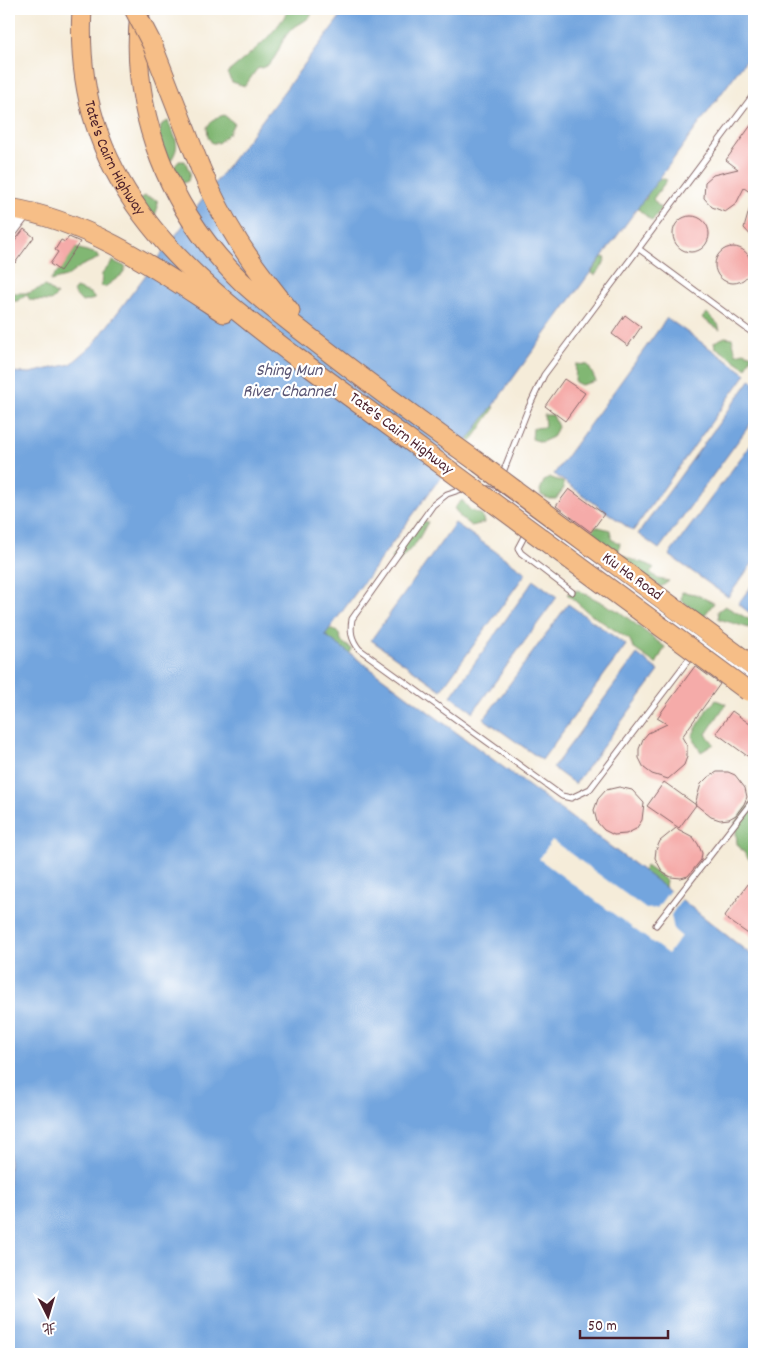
<svg xmlns="http://www.w3.org/2000/svg" width="763" height="1363" font-family="Dekko,'LXGW WenKai TC',sans-serif">
  <rect width="100%" height="100%" fill="#fff"/>
  <filter id="ink" filterUnits="userSpaceOnUse"><feTurbulence type="fractalNoise" baseFrequency=".02" numOctaves="2"/><feDisplacementMap in="SourceGraphic" scale="10" xChannelSelector="R" yChannelSelector="G"/><feConvolveMatrix kernelMatrix="1 2 1 2 8 2 1 2 1" color-interpolation-filters="sRGB"/></filter>
  <filter id="wash" filterUnits="userSpaceOnUse"><feTurbulence type="fractalNoise" baseFrequency=".0096" numOctaves="4" result="noise"/><feDisplacementMap in="SourceGraphic" scale="20" xChannelSelector="R" yChannelSelector="G"/><feGaussianBlur stdDeviation="1.12" result="paint"/><feColorMatrix in="noise" values="0 0 0 0 0 0 0 0 0 0 0 0 0 0 0 0 0 1.4 0 .05"/><feComposite in="paint" operator="in"/></filter>
  <g filter="url(#wash)">
    <rect width="100%" height="100%" fill="#f5ecd9"/>
    <g fill="#81b773" stroke="#666b4f">
      <path d="M289,9H315C308,22 302,21 292,29C276,43 280,65 257,69L245,86L232,82L227,73C251,53 274,36 289,9Z"/>
      <path d="M224,115L234,123L229,133L218,143H212L208,137L207,127L215,118Z"/>
      <path d="M168,121C176,140 182,145 169,163L159,137L161,125Z"/>
      <path d="M179,161H185L190,173L188,181L178,185L170,172Z"/>
      <path d="M655,176L667,180L653,199L661,209L652,221L639,210L635,201L639,196L646,200L649,182Z"/>
      <path d="M143,196L157,200L158,207L155,215L146,211L140,202Z"/>
      <path d="M76,248L97,254L99,258L81,266L66,277L50,281Z"/>
      <path d="M602,257L606,258L602,267L595,275L591,273Z"/>
      <path d="M113,261L126,267L123,274L105,287L101,286L102,274Z"/>
      <path d="M45,286L57,295L51,301L30,300L27,295L17,301H9V293H29Z"/>
      <path d="M76,288L90,293L95,299L82,302L73,292Z"/>
      <path d="M707,313L718,324L720,330L702,318Z"/>
      <path d="M725,337L732,338L736,354L744,352L752,355L746,368L715,347L714,342Z"/>
      <path d="M576,364L588,365L596,381L581,385L575,382Z"/>
      <path d="M492,407H495L471,442L462,434Z"/>
      <path d="M544,415H553L558,427L553,437L542,442L532,439L533,428L545,427Z"/>
      <path d="M549,477L563,482L564,488L556,499H549L541,495L540,490L544,481Z"/>
      <path d="M462,500L470,510L482,515L484,523L471,526L461,518L454,508Z"/>
      <path d="M420,520L428,522L417,542L398,562L391,558Z"/>
      <path d="M591,525L610,530L612,540L620,543L619,550L615,553L584,530Z"/>
      <path d="M623,555C633,563 644,560 654,568L650,572L658,579L669,581L661,587L620,558Z"/>
      <path d="M578,590L620,612L665,647L656,664L633,648L630,640L590,614L567,594Z"/>
      <path d="M682,592L695,594L714,603L703,617L681,600Z"/>
      <path d="M725,606L752,621L749,628L719,619L718,611Z"/>
      <path d="M321,622L329,629L338,632L342,642L352,649L348,657L324,638Z"/>
      <path d="M716,700L726,704L706,734L714,744L701,752L692,736L707,709Z"/>
      <path d="M754,799V862L753,864L737,844L735,822Z"/>
      <path d="M646,866L666,880L664,895L641,875Z"/>
    </g>
    <g fill="#73a5de" stroke="#5e6284">
      <path d="M346,9H754V49L325,635L677,896L754,957V1354H9V372L30,373L71,364L93,345Z"/>
      <path d="M667,318L746,374L633,531L554,474Z"/>
      <path d="M751,379L754,382V419L659,549L638,534Z"/>
      <path d="M754,440V561L728,597L669,555Z"/>
      <path d="M455,523L526,573L441,690L371,640Z"/>
      <path d="M534,580L557,597L473,712L451,696Z"/>
      <path d="M754,582V616L738,604Z"/>
      <path d="M568,604L626,645L542,760L484,719Z"/>
      <path d="M637,654L659,671L575,784L553,768Z"/>
    </g>
    <path fill="#f5ecd9" d="M552,840L646,909L657,908L670,890L682,899L671,915L674,930L681,936L668,954L539,859Z"/>
    <g id="blocks">
      <g fill="#f5aba9">
        <path d="M754,121V195L744,188L736,204L725,212L712,207L704,198L705,182L713,175L738,169L726,160Z"/>
        <path d="M752,200L754,201V239L744,228Z"/>
        <circle cx="691" cy="234" r="18"/>
        <path d="M24,229L34,237L15,263L9,259V249Z"/>
        <path d="M69,237L80,242L60,271L50,264L58,252L55,250L61,240L65,242Z"/>
        <circle cx="733" cy="265" r="18"/>
        <path d="M625,315L641,327L628,346L612,334Z"/>
        <path d="M564,379L585,393L565,421L545,406Z"/>
        <path d="M569,489L604,514L591,532L556,506Z"/>
        <path d="M695,666L720,684L682,737L687,746V757L684,765L668,779L652,774L644,768L639,758V749L643,739L648,733L667,724L657,718Z"/>
        <path d="M732,711L754,727V761L716,733Z"/>
        <path d="M717,772H728L735,775L745,788L747,797L744,804L736,815L729,819L720,820L711,817L695,804L701,784L708,777Z"/>
        <path d="M664,782L696,805L679,828L647,806Z"/>
        <path d="M619,787L632,790L644,803L642,820L636,829L626,834L614,835L604,830L597,822L594,810L598,799L606,790Z"/>
        <path d="M676,828L693,837L698,844L702,853L701,860L688,876L681,878L671,877L663,873L655,858L656,850L660,841Z"/>
        <path d="M754,876V938L724,917Z"/>
      </g>
    </g>
  </g>
  <g filter="url(#ink)">
    <use href="#blocks" fill-opacity="0" stroke="#866768" stroke-width="1"/>
    <g fill="none" stroke-linecap="round" stroke-linejoin="round">
      <defs>
        <g id="lane">
          <path d="M639,249L754,334"/>
          <path d="M502,475L528,409L544,375L754,94"/>
          <path d="M465,488L447,494L433,505L352,619C350,631 351,639 359,649L562,796L571,798L590,789L692,655"/>
          <path d="M489,489L495,492L754,682"/>
          <path d="M527,531L518,548L521,553L572,592"/>
          <path d="M656,925L754,799"/>
        </g>
        <path id="street" d="M9,236L24,216"/>
        <g id="highway">
          <path id="s1" d="M82,9C72,179 179,270 304,363C349,396 395,430 441,464"/>
          <path d="M140,12C129,113 170,212 242,282C267,305 294,325 321,346C373,387 426,425 479,463"/>
          <path d="M200,167C224,225 251,264 290,311"/>
          <path d="M9,208C89,221 157,269 224,313"/>
          <path d="M515,490L754,667"/>
        </g>
      </defs>
      <use href="#lane" stroke="#866768" stroke-width="7"/>
      <use href="#street" stroke="#866768" stroke-width="12"/>
      <use href="#highway" stroke="#866768" stroke-width="21"/>
      <use href="#lane" stroke="#fff" stroke-width="5"/>
      <use href="#street" stroke="#fff" stroke-width="10"/>
      <use href="#highway" stroke="#f6be87" stroke-width="19"/>
      <defs>
        <g id="highway-bridge">
          <path d="M134,9L152,44L200,167"/>
          <path d="M479,463L515,490"/>
          <path d="M441,464L748,691"/>
        </g>
      </defs>
      <use href="#highway-bridge" stroke="#866768" stroke-width="21" stroke-linecap="butt"/>
      <use href="#highway-bridge" stroke="#f6be87" stroke-width="19"/>
    </g>
  </g>
  <g text-anchor="middle" dominant-baseline="central" stroke-width="4.5" stroke-linejoin="round" paint-order="stroke">
    <g font-size="16" fill="#4a1f2b" stroke="#fff">
      <text stroke="none"><textPath href="#s1" startOffset="155">Tate's Cairn Highway</textPath></text>
      <text transform="translate(401 434) rotate(37)">Tate's Cairn Highway</text>
      <text transform="translate(632 577) rotate(36)">Kiu Ha Road</text>
    </g>
    <g font-size="18" font-style="italic" fill="#5a5573" stroke="#fff">
      <text x="289" y="371">Shing Mun<tspan x="289" dy="21">River Channel</tspan></text>
    </g>
  </g>
  <rect width="763" height="1363" fill="none" stroke="#fff" stroke-width="30"/>
  <g transform="translate(48 1316) rotate(175)" stroke="#ffffff" stroke-width="4" paint-order="stroke">
  <path d="M0-4L9 19L0 12L-9 19Z" fill="#4a1f2b"/>
  <text y="-8" font-size="14" font-weight="bold" text-anchor="middle" fill="#4a1f2b">北</text>
  </g>
  <path d="M580 1330v8h88v-8" fill="none" stroke="#4a1f2b" stroke-width="2.5"/>
  <text x="588" y="1330" font-size="15" fill="#4a1f2b" stroke="#ffffff" stroke-width="4" paint-order="stroke">50 m</text>
</svg>
